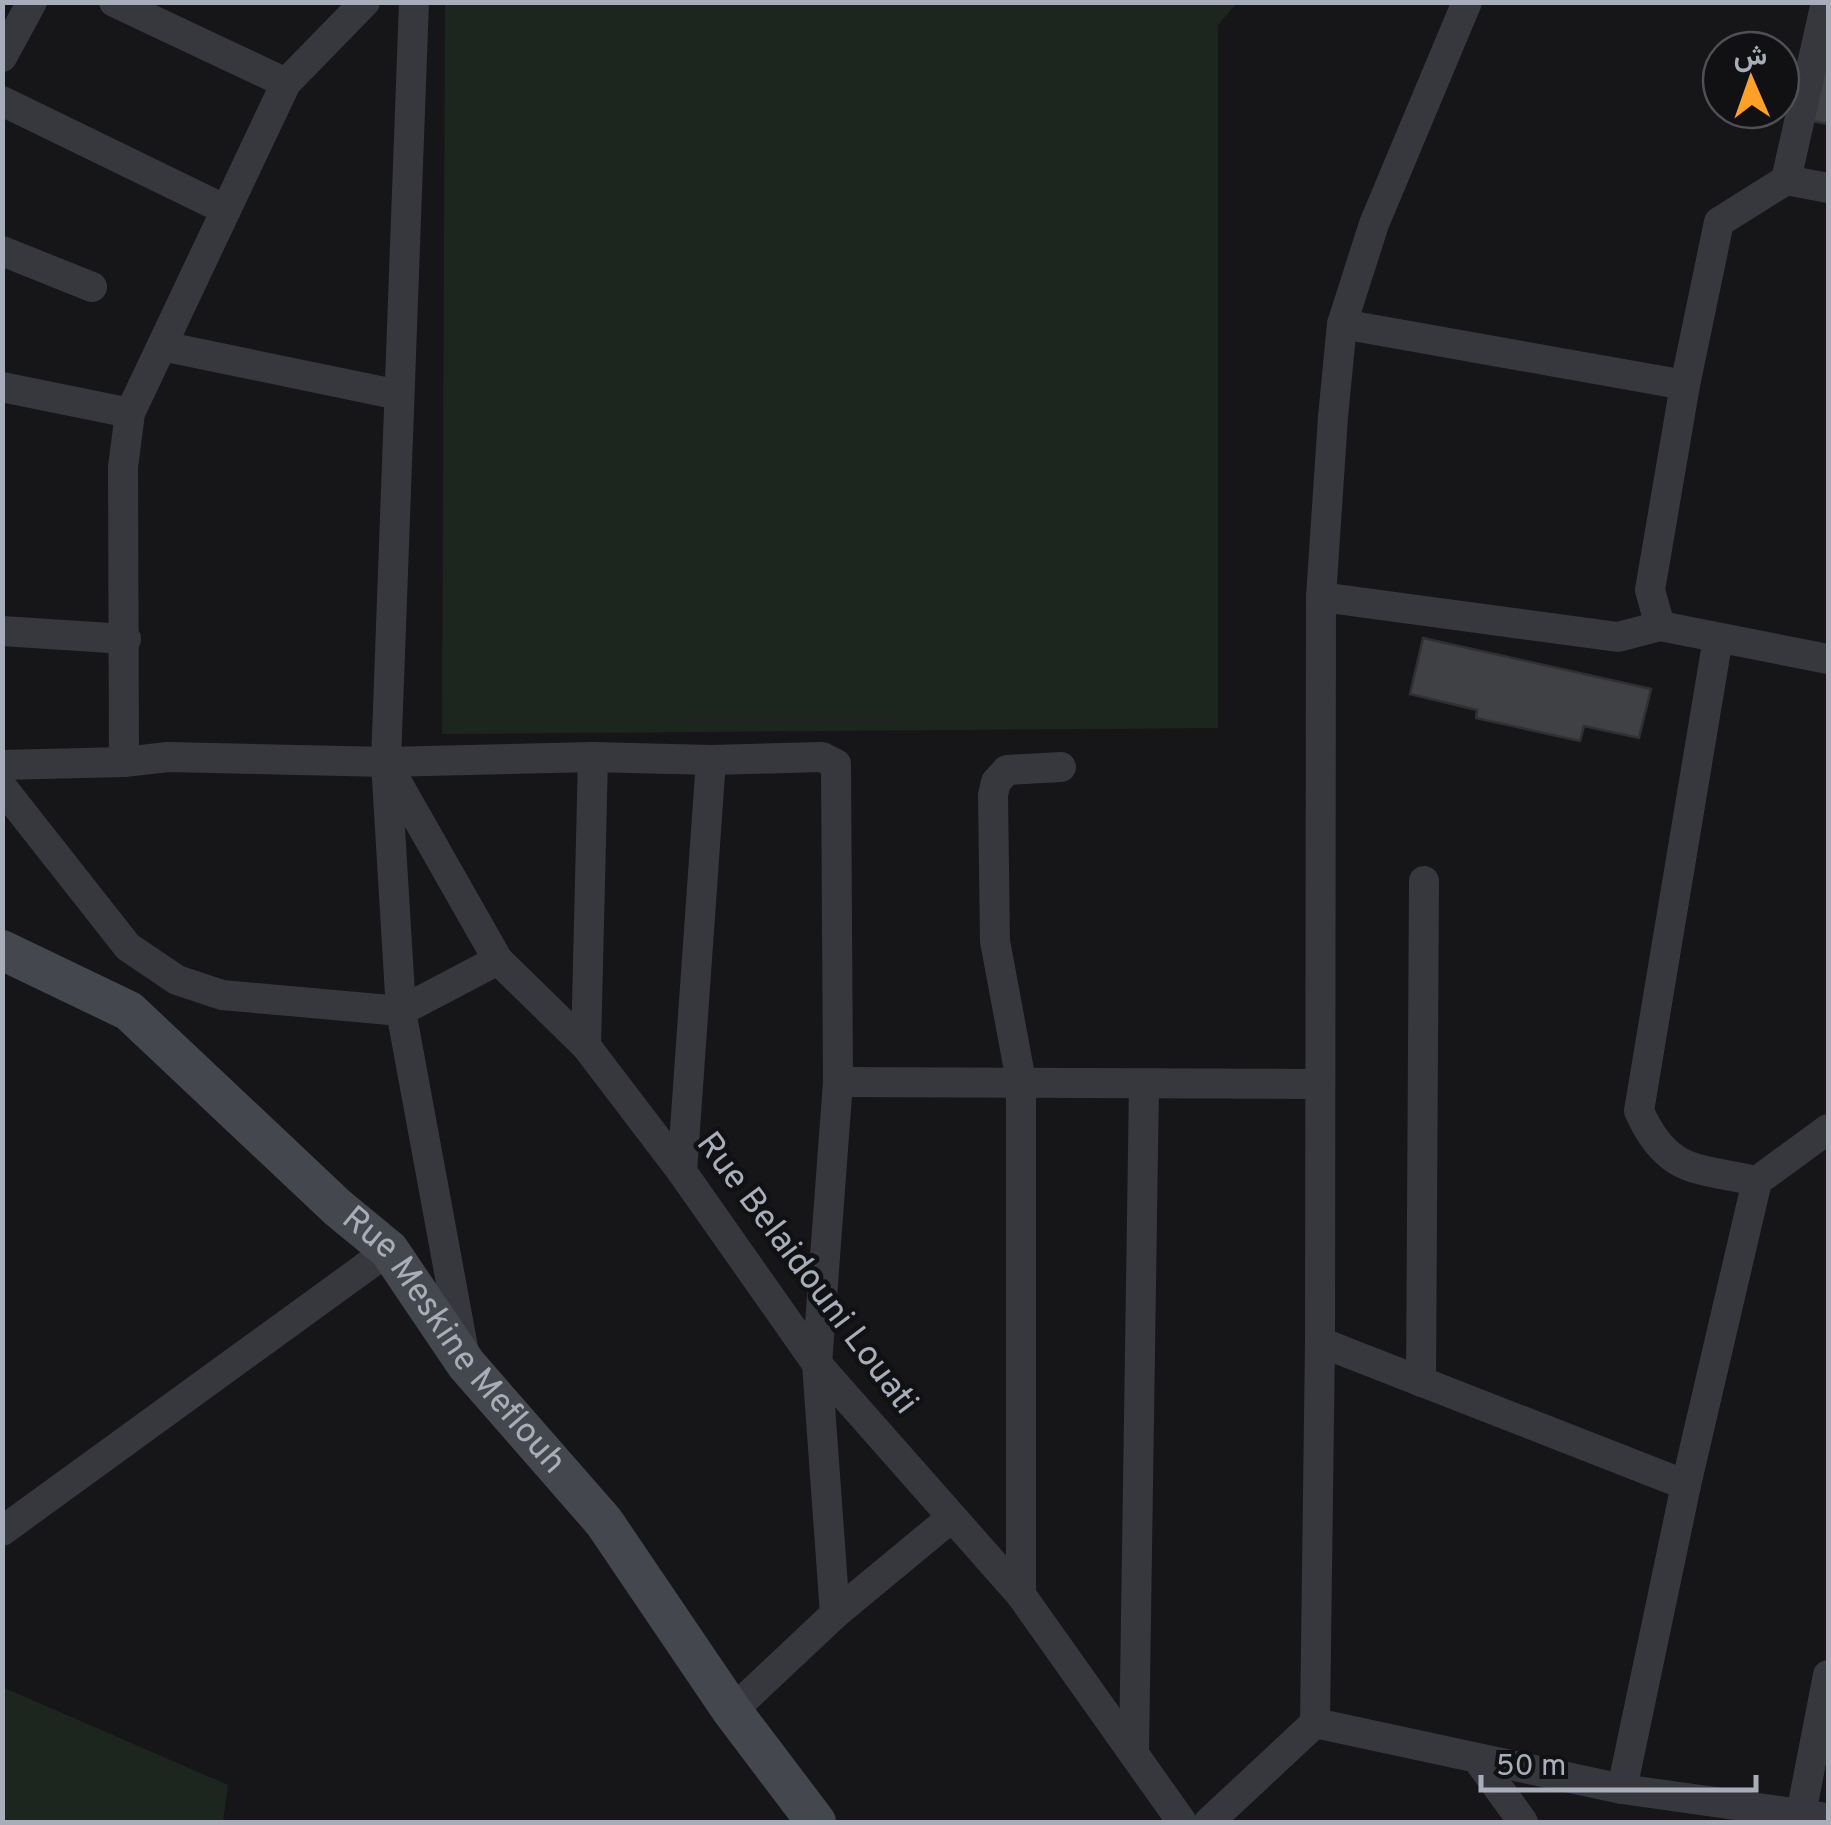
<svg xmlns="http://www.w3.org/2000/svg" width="1831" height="1825" font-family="Overpass,Vazirmatn,sans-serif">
  <rect width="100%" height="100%" fill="#161618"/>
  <g fill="#1d261e">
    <path d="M445,3H1237L1218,25V728L442,734Z"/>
    <path d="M2,1687L228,1785L223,1822H3Z"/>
  </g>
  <g fill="#404145" stroke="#303034" stroke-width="2.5">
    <path d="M1822,66L1828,67V124L1812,121Z"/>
    <path d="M1423,638L1651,689L1639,738L1584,726L1580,741L1476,718L1477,710L1410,694Z"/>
  </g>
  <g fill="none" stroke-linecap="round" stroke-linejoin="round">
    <g stroke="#37383d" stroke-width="30">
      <path d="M114,2L286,83"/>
      <path d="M414,2L386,762L401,1011L464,1353"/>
      <path d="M2,57L32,2"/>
      <path d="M2,101L226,210"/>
      <path d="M1786,180L1826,2"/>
      <path d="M2,251L92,287"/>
      <path d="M1342,324L1685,385"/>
      <path d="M162,346L399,395"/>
      <path d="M2,387L130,413"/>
      <path d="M1321,597L1618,637L1660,626L1828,659"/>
      <path d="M1660,626L1650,590L1685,385L1719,222L1786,180L1828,188"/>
      <path d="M2,631L126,639"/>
      <path d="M124,762L123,467L130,413L286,83L365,2"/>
      <path d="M2,765L124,762L168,757L386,762L593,757L711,760L822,757L836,764L838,1082L817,1364L835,1614"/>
      <path d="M390,770L498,960L586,1046L682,1172L817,1364L1021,1595L1182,1822"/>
      <path d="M2,787L128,947L177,980L222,995L401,1011L498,960"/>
      <path d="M586,1046L593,757"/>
      <path d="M838,1082L1320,1084"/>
      <path d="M682,1172L711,760"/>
      <path d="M1757,1181L1828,1129"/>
      <path d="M1320,1342L1686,1485"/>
      <path d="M1421,1382L1424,881"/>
      <path d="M2,1531L389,1250"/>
      <path d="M1021,1595V1081L995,941L993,795L996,782L1007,770L1061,767"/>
      <path d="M732,1711L835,1614L951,1518"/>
      <path d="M1315,1723L1320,1342L1321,597L1333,417L1342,324L1374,224L1467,2"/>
      <path d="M1134,1751L1144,1084"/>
      <path d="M1478,1760L1523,1822"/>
      <path d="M1622,1789L1686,1485L1757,1181C1697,1168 1667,1174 1639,1111L1718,638"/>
      <path d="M1801,1814L1828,1675"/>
      <path d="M1209,1822L1315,1723L1622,1789L1828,1818"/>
    </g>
    <path stroke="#44484e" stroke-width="40" id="s1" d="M2,950L129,1011L338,1208L389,1250L466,1364L604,1522L732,1711L816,1822"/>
  </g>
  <g text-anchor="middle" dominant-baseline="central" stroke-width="9" stroke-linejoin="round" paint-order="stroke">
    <g font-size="35" fill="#a7aeb9" stroke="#111113">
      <text transform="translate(806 1274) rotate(53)">Rue Belaidouni Louati</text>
      <text stroke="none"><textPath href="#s1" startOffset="605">Rue Meskine Meflouh</textPath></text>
    </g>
  </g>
  <rect width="1831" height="1825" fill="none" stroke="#a7aeb9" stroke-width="10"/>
  <g transform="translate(1751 80) rotate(358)"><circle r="48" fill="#111113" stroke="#4d5055" stroke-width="2.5"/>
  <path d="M0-8L18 38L0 25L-18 38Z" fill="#ffa027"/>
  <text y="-15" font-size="28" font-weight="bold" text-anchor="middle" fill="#a7aeb9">ش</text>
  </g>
  <path d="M1481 1775v15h275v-15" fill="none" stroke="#a7aeb9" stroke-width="5"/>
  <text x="1496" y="1775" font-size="30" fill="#a7aeb9" stroke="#111113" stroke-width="8" paint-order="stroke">50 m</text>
</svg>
